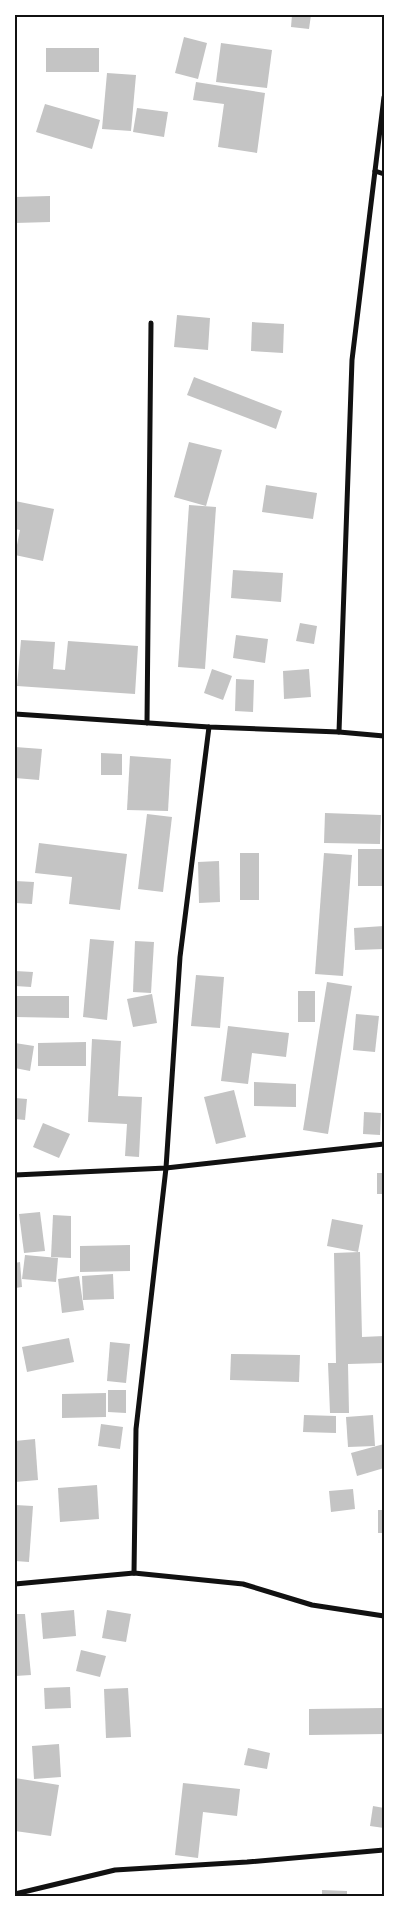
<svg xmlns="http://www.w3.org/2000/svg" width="399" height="1911" font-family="'IBM Plex Sans',sans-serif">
  <rect width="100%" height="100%" fill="#fff"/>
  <g fill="#c4c4c4">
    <path d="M292,15H311L309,29L291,27Z"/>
    <path d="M184,37L207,43L198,79L175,73Z"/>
    <path d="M221,43L272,50L267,88L216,82Z"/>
    <rect x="46" y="48" width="53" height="24"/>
    <path d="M107,73L136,75L131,131L102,129Z"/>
    <path d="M196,82L265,93L257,153L218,147L224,104L193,100Z"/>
    <path d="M45,104L100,120L92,149L36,132Z"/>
    <path d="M137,108L168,112L164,137L133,132Z"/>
    <path d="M50,196V222L15,223V197Z"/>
    <path d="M177,315L210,318L208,350L174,347Z"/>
    <path d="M252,322L284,324L283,353L251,351Z"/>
    <path d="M194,377L282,411L276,429L187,395Z"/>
    <path d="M189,442L222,450L206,506L174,497Z"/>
    <path d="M266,485L317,493L313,519L262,512Z"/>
    <path d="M15,501L54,509L43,561L15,555L20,530L15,529Z"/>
    <path d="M189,505L216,507L205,669L178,667Z"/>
    <path d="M233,570L283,573L281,602L231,598Z"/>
    <path d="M300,623L317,626L314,644L296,641Z"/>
    <path d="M236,635L268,639L265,663L233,658Z"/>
    <path d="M21,640L55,642L53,669L65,670L68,641L138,646L135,694L17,686Z"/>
    <path d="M212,669L232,676L223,700L204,693Z"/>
    <path d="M309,669L311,697L284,699L283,671Z"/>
    <path d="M236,679L254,680L253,712L235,711Z"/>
    <path d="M15,747L42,749L39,780L15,778Z"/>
    <path d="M101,753L122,754V775H101Z"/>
    <path d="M130,756L171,759L168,811L127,810Z"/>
    <path d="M325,813L381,815L380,844L324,843Z"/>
    <path d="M147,814L172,817L163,892L138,889Z"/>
    <path d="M39,843L127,854L120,910L69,904L72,877L35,873Z"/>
    <rect x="358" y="849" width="26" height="37"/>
    <rect x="240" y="853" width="19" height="47"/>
    <path d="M324,853L352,855L343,976L315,974Z"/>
    <path d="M219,861L220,902L199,903L198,862Z"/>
    <path d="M15,881L34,882L32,904L15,903Z"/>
    <path d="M384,926V949L355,950L354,928Z"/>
    <path d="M90,939L114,941L107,1020L83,1017Z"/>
    <path d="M135,941L154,942L151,993L133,992Z"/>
    <path d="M15,971L33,972L31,987L15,986Z"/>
    <path d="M196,975L224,977L220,1028L191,1026Z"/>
    <path d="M327,982L352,986L328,1134L303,1130Z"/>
    <rect x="298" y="991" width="17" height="31"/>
    <path d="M152,994L157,1023L133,1027L127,999Z"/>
    <path d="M15,996H69V1018L15,1017Z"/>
    <path d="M356,1014L379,1016L375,1052L353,1050Z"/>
    <path d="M228,1026L289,1033L286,1057L252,1053L248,1084L221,1081Z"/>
    <path d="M92,1039L121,1041L118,1096L142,1097L139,1157L125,1156L127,1124L88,1122Z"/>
    <path d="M86,1042V1066H38V1043Z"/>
    <path d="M15,1043L34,1046L30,1071L15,1068Z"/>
    <path d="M254,1082L296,1084V1107L254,1106Z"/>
    <path d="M234,1090L246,1137L216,1144L204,1097Z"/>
    <path d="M15,1098L27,1099L25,1120L15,1119Z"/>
    <path d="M364,1112L381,1113L380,1135L363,1134Z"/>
    <path d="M43,1123L70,1134L59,1158L33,1147Z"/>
    <rect x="377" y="1173" width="7" height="21"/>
    <path d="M40,1212L45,1251L24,1253L19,1214Z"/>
    <path d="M53,1215L71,1216V1258L51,1257Z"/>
    <path d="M332,1219L363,1225L358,1252L327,1246Z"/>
    <path d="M130,1245V1271L80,1272V1246Z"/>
    <path d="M360,1252L362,1337L384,1336V1363L348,1364L349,1413H330L328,1363H336L334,1253Z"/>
    <path d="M25,1255L58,1258L56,1282L22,1279Z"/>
    <path d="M20,1262L22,1287L15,1288V1263Z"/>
    <path d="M113,1274L114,1299L83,1300L82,1276Z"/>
    <path d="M79,1276L84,1310L62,1313L58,1279Z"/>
    <path d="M69,1338L74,1362L27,1372L22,1347Z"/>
    <path d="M110,1342L130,1344L126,1383L107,1381Z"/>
    <path d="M231,1354L300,1355L299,1382L230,1380Z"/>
    <path d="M108,1390H126V1413L108,1412Z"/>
    <path d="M106,1393V1417L62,1418V1394Z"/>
    <path d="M304,1415L336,1416V1433L303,1432Z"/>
    <path d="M373,1415L375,1446L348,1447L346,1417Z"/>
    <path d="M101,1424L123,1427L120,1449L98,1446Z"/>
    <path d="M35,1439L38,1480L15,1482V1441Z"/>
    <path d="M384,1444V1468L357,1476L351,1453Z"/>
    <path d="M97,1485L99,1519L60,1522L58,1488Z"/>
    <path d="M353,1489L355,1509L331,1512L329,1491Z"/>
    <path d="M15,1505L33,1506L29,1562L15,1561Z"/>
    <rect x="378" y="1510" width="6" height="23"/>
    <path d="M74,1610L76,1636L43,1639L41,1613Z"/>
    <path d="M107,1610L131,1614L126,1642L102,1638Z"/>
    <path d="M15,1614H25L31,1675L15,1676Z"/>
    <path d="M81,1650L106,1656L100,1677L76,1671Z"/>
    <path d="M70,1687L71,1708L45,1709L44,1688Z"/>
    <path d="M128,1688L131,1737L106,1738L104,1689Z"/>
    <path d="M384,1708V1734L309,1735V1709Z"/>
    <path d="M59,1744L61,1777L34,1779L32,1746Z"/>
    <path d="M248,1748L270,1753L267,1769L244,1765Z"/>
    <path d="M15,1778L59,1785L51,1836L15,1831Z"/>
    <path d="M183,1783L240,1789L237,1816L203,1812L198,1858L175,1855Z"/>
    <path d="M373,1806L384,1808V1828L370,1826Z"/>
    <path d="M322,1890L347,1891V1896H322Z"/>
  </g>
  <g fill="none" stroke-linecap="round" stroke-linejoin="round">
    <g stroke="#111" stroke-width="5">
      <path d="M375,171L384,174"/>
      <path d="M15,714L209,727L339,732L352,360L384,97"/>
      <path d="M147,723L151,323"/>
      <path d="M339,732L384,736"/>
      <path d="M15,1175L166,1168L384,1144"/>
      <path d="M134,1573L136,1429L166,1168L180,957L209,727"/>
      <path d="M15,1584L134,1573L243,1584L312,1605L384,1616"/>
      <path d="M15,1894L115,1870L247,1862L384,1850"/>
    </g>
  </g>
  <rect width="399" height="1911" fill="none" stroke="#ffffff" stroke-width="32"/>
  <rect x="16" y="16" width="367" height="1879" fill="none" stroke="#111" stroke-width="2"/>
</svg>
